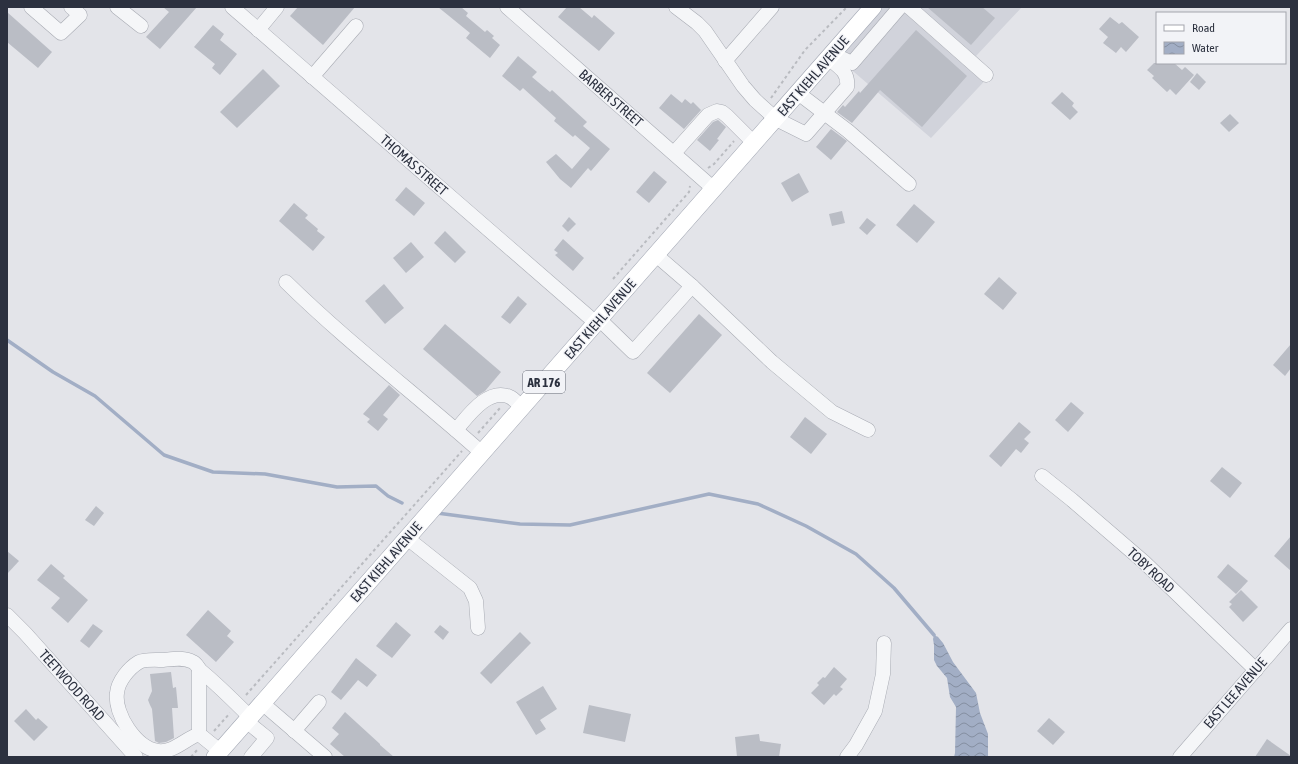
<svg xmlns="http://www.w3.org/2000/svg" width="1298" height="764" font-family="'Asap Condensed',sans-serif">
  <defs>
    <pattern id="water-waves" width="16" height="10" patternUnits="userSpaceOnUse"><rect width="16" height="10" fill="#a2aec5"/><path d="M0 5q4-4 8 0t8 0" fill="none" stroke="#848ea1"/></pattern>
  </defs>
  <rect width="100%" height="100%" fill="#e3e4e9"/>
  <path fill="#d1d3db" d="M873,7H1022L976,56L993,72L931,138L833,54Z"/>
  <path fill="url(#water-waves)" d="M934,635L938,637L943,643L953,662L976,693L980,713L988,734V757H954L955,753L956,707L950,697L947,678L937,666L934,660V645L933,639Z"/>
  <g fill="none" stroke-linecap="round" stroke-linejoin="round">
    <g stroke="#a2aec5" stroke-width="3.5">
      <path d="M7,340L53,372L95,396L164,455L213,472L265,474L337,487L376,486L388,496L402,503"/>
      <path d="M437,513L520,524L570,525L709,494L758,504L806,526L856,554L894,588L934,635"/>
    </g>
  </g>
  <g fill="#babdc5">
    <path d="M163,7H197L160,49L146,37L169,12Z"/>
    <path d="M298,7H355L323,45L290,16Z"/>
    <path d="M438,7H461L468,13L466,16L485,32L487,30L494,36L492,38L500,45L490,58L466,38L470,33Z"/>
    <path d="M567,7H579L592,18L594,15L615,33L599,51L558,17Z"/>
    <path d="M927,7H982L995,18L971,45Z"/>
    <path d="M7,12L52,52L38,68L7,42Z"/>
    <path d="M1110,17L1119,24L1122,22L1139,37L1126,52L1121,47L1116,53L1103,43L1108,37L1099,29Z"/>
    <path d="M213,25L224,34L220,40L237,54L220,75L212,68L215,64L194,47Z"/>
    <path d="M916,30L967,76L922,127L880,90L852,123L837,112L843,105L845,107L859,91L860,93Z"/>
    <path d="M518,56L537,72L532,77L550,92L552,90L587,122L583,126L610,149L591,171L588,168L571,188L560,179L546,162L556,154L572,169L590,148L575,135L573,137L554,121L556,118L523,88L520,91L502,76Z"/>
    <path d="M1154,63H1174L1182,70L1185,67L1194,75L1176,95L1170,89L1167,92L1152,78L1154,76L1147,70Z"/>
    <path d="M263,69L280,86L237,128L220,112Z"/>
    <path d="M1197,73L1206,82L1199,90L1190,82Z"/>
    <path d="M1062,92L1074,103L1072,106L1078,112L1070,120L1051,103Z"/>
    <path d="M671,94L682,103L685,99L691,104L693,102L701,110L684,129L659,108Z"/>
    <path d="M1230,114L1239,123L1229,132L1220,123Z"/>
    <path d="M718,120L726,127L717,139L719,140L710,151L697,140L713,122Z"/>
    <path d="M831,129L847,141L831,160L816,147Z"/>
    <path d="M654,171L667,182L649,203L636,192Z"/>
    <path d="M799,173L809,192L792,202L781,183Z"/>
    <path d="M406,187L425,203L414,216L395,200Z"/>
    <path d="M294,203L308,215L305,218L318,229L317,231L325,237L313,251L279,221Z"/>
    <path d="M914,204L935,222L917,243L896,225Z"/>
    <path d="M842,211L845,223L832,226L829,214Z"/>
    <path d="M569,217L576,224L568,232L562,226Z"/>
    <path d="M867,218L876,225L867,235L859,228Z"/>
    <path d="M445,231L466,252L455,263L434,243Z"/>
    <path d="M563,239L584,258L573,271L555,255L558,253L554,250Z"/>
    <path d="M411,242L424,257L406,273L393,258Z"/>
    <path d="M999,277L1017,293L1003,310L984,294Z"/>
    <path d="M384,284L404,308L385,324L365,301Z"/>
    <path d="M518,296L527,304L510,324L501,317Z"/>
    <path d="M699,314L722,335L670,393L647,373Z"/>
    <path d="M445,324L501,372L485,391L477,396L423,349Z"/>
    <path d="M1291,344V368L1285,376L1273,365Z"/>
    <path d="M389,385L400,395L383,415L388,419L378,431L367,422L370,419L363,414Z"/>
    <path d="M1071,402L1084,413L1068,432L1055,420Z"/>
    <path d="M805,417L827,434L811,454L790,437Z"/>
    <path d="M1019,422L1031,432L1024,439L1029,443L1021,453L1016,449L1001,467L989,456Z"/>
    <path d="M1222,467L1242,483L1230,498L1210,481Z"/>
    <path d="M96,506L104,513L94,526L85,520Z"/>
    <path d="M1291,536V571L1274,556Z"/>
    <path d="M7,551L19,561L7,574Z"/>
    <path d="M51,564L65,576L63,578L88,600L68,623L51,608L60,598L37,580Z"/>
    <path d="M1228,564L1248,581L1236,594L1217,577Z"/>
    <path d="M1241,590L1258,607L1243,622L1229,607L1232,604L1229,602Z"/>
    <path d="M208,610L231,631L227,636L234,642L216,662L186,635Z"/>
    <path d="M396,622L411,635L392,658L376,646Z"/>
    <path d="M93,624L103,631L89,648L80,641Z"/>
    <path d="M440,625L449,632L443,640L434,632Z"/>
    <path d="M520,632L531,643L491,684L480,673Z"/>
    <path d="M356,658L377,675L367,687L358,680L341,700L331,692Z"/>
    <path d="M834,667L847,679L840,687L843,689L836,696L834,694L824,705L811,693L819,685L817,683L823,677L825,678Z"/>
    <path d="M171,672L173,688L176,687L178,708H172L174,738L166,742L159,743L155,741L152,709L150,705L148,700L152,691L150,674Z"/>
    <path d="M543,686L557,709L540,720L546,729L536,735L516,702Z"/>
    <path d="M589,705L631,714L625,742L583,733Z"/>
    <path d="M26,709L36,720L38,718L48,727L34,741L14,721Z"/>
    <path d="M345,712L380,744V745L394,757H345L330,744L339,734L332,728Z"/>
    <path d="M1049,718L1065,732L1053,745L1037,731Z"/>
    <path d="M759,734L760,741L781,744L779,757H737L735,737Z"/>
    <path d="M1267,739L1291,756V757H1255Z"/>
  </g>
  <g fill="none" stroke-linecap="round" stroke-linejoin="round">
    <defs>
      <g id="minor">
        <path d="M31,7L61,33L80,15L71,7"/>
        <path d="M117,7L141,26"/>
        <path d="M232,7L596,323"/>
        <path d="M507,7L714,189"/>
        <path d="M676,7L697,23L705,31L743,86L755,100L776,119L806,134L847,87C849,72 839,67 828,58"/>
        <path d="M909,7L986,75"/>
        <path d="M258,30L277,7"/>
        <path d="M833,54L852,63L900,7"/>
        <path d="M725,61L772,7"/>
        <path d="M312,77L356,26"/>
        <path d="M798,93L848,131L909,184"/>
        <path d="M674,153L708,115L717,111L722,112L727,116L754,143"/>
        <path d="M286,282C348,343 417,395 482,453"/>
        <path d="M692,286L772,362L832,412L868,430"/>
        <path d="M600,320L633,352L692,286L656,255"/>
        <path d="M456,430C468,416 488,387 510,397C514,399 518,404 522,407"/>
        <path d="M1042,476L1072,500L1144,562L1256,670"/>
        <path d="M407,538L470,588L476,601L478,628"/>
        <path d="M7,615L25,633L136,757"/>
        <path d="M262,703L325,757"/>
        <path d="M246,721L267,738L251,757"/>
        <path d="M294,731L319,702"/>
        <path d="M199,734V669"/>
        <path d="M220,751L199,734C185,739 173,753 158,751C136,748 114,714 117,693C118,681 129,668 139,662C145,659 157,660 163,660C173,659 184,657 193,662C197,664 198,668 201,671C218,685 234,701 250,717"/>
        <path d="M847,757L856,745L875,711L883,674L884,643"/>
        <path d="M1180,757L1291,629"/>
      </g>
      <path id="major" d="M215,757L873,7"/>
    </defs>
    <use href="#minor" stroke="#a8abb3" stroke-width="15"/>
    <use href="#major" stroke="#a3a8b4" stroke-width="18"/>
    <g stroke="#b9bbc0" stroke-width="2" stroke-dasharray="3 3" stroke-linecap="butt">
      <path d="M771,98L805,50L847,7"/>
      <path d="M708,168L714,164L734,141"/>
      <path d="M613,279L689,192L690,186"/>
      <path d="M478,433L500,408"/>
      <path d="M246,695L462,451"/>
      <path d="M214,731L230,713"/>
      <path d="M191,757L198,749"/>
    </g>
    <use href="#minor" stroke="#f5f6f8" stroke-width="14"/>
    <use href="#major" stroke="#fff" stroke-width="17"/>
  </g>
  <g text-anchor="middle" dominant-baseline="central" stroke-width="3" stroke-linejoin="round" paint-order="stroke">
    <rect fill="#f2f3f7" stroke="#676b76" stroke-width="1" x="523" y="371" width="42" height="22" rx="3"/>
    <g font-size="13" font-weight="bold" fill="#2c313f">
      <text x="544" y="382">AR 176</text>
    </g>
    <g font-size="14" fill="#2c313f" stroke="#f2f3f7">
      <text transform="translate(813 76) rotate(-49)">EAST KIEHL AVENUE</text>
      <text transform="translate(611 98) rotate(41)">BARBER STREET</text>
      <text transform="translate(414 165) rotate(41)">THOMAS STREET</text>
      <text transform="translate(600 319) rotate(-49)">EAST KIEHL AVENUE</text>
      <text transform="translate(386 562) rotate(-49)">EAST KIEHL AVENUE</text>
      <text transform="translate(1151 570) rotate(43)">TOBY ROAD</text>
      <text transform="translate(72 685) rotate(48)">TEETWOOD ROAD</text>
      <text transform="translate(1235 693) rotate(-49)">EAST LEE AVENUE</text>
    </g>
  </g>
  <rect width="1298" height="764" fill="none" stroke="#2c313f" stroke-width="16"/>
  <rect x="1156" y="12" width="130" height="52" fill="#f2f3f7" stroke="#a3a5ad"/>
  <rect x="1164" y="25" width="20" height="6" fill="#ffffff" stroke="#a3a5ad"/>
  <text x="1192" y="32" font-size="12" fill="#2c313f">Road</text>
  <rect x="1164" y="42" width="20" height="12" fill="url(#water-waves)" stroke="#a3a5ad"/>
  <text x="1192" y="52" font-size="12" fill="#2c313f">Water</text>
</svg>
